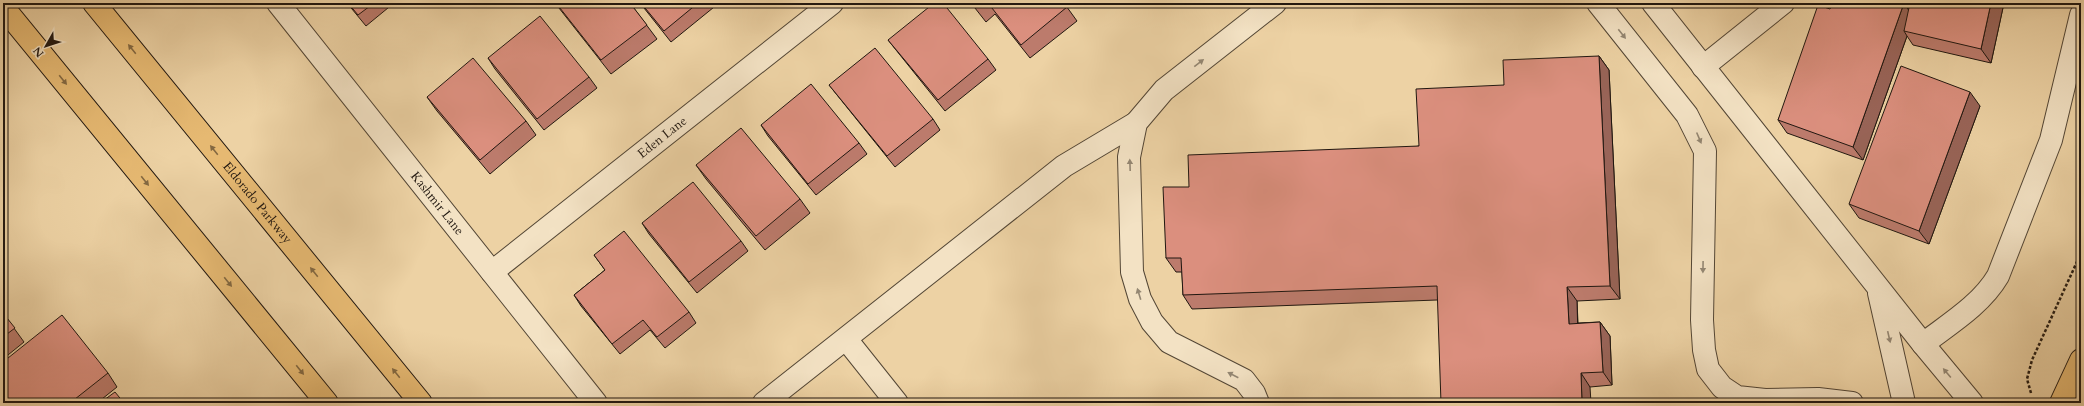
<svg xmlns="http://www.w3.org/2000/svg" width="2084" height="406" font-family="Cardo,serif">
  <rect width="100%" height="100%" fill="#edd2a4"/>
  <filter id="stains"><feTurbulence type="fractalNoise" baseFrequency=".005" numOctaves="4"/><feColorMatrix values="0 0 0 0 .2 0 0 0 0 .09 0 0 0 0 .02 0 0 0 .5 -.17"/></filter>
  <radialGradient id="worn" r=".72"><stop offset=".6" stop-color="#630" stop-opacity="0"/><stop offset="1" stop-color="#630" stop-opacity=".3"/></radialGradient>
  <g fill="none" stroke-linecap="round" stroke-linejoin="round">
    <defs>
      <g id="minor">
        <path id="s1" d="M278,3L596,403"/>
        <path d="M1598,3L1687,115L1705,151L1702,320L1704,350L1708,369L1722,387L1737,397L1765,400L1818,399L1852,403"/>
        <path d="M1653,3L1923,344L1972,403"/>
        <path d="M1703,67L1783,3"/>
        <path id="s2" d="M492,272L832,3"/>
        <path d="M1879,293L1904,403"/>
        <path d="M846,339L897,403"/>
        <path d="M1923,344C1949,324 1981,305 1998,276L2051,140L2081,15"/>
        <path d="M764,403L1064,166L1136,123"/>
        <path d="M1258,403L1254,393L1244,380L1169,342L1152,322L1140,299L1132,272L1129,157L1136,123L1164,90L1275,3"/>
      </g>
      <g id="major">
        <path id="s3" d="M94,3L421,403"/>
        <path d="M3,7L327,403"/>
        <path d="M2061,403L2081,360"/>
      </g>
    </defs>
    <use href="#minor" stroke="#534635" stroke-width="24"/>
    <use href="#major" stroke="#201710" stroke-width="24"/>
    <path stroke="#201710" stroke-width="2.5" stroke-dasharray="3 2" stroke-linecap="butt" d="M2031,393L2027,379L2032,360L2081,253"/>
    <use href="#minor" stroke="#f3e2c4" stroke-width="22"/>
    <use href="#major" stroke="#e6b972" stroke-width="22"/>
  </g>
  <g fill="#bc7b6c" stroke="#201710">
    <path d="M347,3H394L366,26Z"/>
    <path d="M555,3H630L657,39L611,74Z"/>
    <path d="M640,3H719L671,42Z"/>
    <path d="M971,3H1064L1077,21L1030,58L995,14L986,22Z"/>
    <path d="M1904,3L1908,10L1910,3H2004L1991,63L1913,45L1907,36L1863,160L1787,133L1778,120L1830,9Z"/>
    <path d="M888,40L988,59L996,70L945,111L896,50Z"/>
    <path d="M1599,56L1609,70L1620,299L1577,301L1578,323L1600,322L1610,336L1612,385L1590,387L1437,300L1192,309L1183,295L1182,272H1176L1166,258L1189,187L1419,146L1504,85Z"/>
    <path d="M488,58L589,77L597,88L544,130L495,69Z"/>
    <path d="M829,85L933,119L940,130L895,167L837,95Z"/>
    <path d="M427,97L526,121L536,135L490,174L437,111Z"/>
    <path d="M1980,106L1929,244L1859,218L1849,204Z"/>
    <path d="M761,125L859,143L867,154L816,195L768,136Z"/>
    <path d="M696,165L800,199L810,213L765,250L706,179Z"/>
    <path d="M642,223L741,241L748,251L697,293L649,234Z"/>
    <path d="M594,255L689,312L696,323L665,348L650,330L620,354L581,306L574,295L605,270Z"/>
    <path d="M3,313L24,342L3,359Z"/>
    <path d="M108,373L117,387L97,403H3Z"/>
  </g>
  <g fill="#996458" stroke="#201710">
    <path d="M1904,3L1913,17L1904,31L1907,36L1863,160L1853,147Z"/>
    <path d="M1991,3H2004L1991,63L1981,49Z"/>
    <path d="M1599,56L1609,70L1620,299L1610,286Z"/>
    <path d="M1970,92L1980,106L1929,244L1919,231Z"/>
    <path d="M1567,287L1577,301L1578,337L1569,324Z"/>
    <path d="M1600,322L1610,336L1612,385L1603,372Z"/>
    <path d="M1581,373L1590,387L1591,403H1582Z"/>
  </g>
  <g fill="#db8f7e" stroke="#201710">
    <path d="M348,3H374L358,15Z"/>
    <path d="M556,3H630L647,25L601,60Z"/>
    <path d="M641,3H698L664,31Z"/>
    <path d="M934,3H943L988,59L938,100L888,40Z"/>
    <path d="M972,3H983L976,8Z"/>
    <path d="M988,3H1064L1067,7L1021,45Z"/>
    <path d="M1832,3H1904L1853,147L1778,120L1818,5L1830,9Z"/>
    <path d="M1910,3H1991L1981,49L1904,31Z"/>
    <path d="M540,16L589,77L537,119L488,58Z"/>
    <path d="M875,48L933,119L887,156L829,85Z"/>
    <path d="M1599,56L1610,286L1567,287L1569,324L1600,322L1603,372L1581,373L1582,403H1441L1437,286L1183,295L1181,258H1166L1163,187H1189L1188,155L1419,146L1416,89L1504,85L1503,60Z"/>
    <path d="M473,58L526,121L480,160L427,97Z"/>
    <path d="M1901,66L1970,92L1919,231L1849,204Z"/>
    <path d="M811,84L859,143L808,184L761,125Z"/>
    <path d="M741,128L800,199L756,236L696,165Z"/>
    <path d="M693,182L741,241L689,282L642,223Z"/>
    <path d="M624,231L689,312L657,337L643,320L612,344L574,295L605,270L594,255Z"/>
    <path d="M3,313L15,328L3,337Z"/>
    <path d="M62,315L108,373L70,403H3V362Z"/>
    <path d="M115,392L124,403H100Z"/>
  </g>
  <defs><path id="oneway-solid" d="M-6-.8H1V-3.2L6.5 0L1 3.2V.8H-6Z"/></defs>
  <g fill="#948773">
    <use href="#oneway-solid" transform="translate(1622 34) rotate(52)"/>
    <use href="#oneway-solid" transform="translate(1199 63) rotate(-38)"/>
    <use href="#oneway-solid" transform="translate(1699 138) rotate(67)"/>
    <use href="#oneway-solid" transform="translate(1130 165) rotate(-92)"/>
    <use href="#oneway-solid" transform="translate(1703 267) rotate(91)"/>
    <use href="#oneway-solid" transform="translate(1139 294) rotate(-107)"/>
    <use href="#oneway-solid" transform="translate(1889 337) rotate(77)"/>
    <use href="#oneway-solid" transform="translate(1947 373) rotate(-130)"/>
    <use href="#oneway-solid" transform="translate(1233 375) rotate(-153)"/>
  </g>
  <g fill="#836841">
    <use href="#oneway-solid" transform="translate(132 49) rotate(-129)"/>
    <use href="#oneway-solid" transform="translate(63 80) rotate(51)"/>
    <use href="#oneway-solid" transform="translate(214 150) rotate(-129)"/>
    <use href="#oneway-solid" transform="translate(145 181) rotate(51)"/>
    <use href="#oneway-solid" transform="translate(314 272) rotate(-129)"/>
    <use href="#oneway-solid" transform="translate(228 282) rotate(51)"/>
    <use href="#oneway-solid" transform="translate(300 370) rotate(51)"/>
    <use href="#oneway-solid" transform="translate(396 373) rotate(-129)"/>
  </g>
  <g text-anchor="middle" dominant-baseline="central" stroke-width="3.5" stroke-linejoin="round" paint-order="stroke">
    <g font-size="13" fill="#201710" stroke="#f3e2c4">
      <text stroke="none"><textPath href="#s2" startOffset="217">Eden Lane</textPath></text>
      <text stroke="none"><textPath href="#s3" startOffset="258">Eldorado Parkway</textPath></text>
      <text stroke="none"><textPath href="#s1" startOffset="256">Kashmir Lane</textPath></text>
    </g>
  </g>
  <rect width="2084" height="406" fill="none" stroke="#edd2a4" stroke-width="16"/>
  <rect x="4" y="4" width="2076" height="398" fill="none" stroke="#201710" stroke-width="2"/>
  <rect x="8" y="8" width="2068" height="390" fill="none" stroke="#201710"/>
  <g transform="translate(46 46) rotate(231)" stroke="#f3e2c4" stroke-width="3" paint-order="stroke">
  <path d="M0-3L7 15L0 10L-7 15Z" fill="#201710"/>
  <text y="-6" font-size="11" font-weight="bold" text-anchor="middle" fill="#201710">N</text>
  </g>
  <rect width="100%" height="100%" filter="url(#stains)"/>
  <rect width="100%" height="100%" fill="url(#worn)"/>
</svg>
